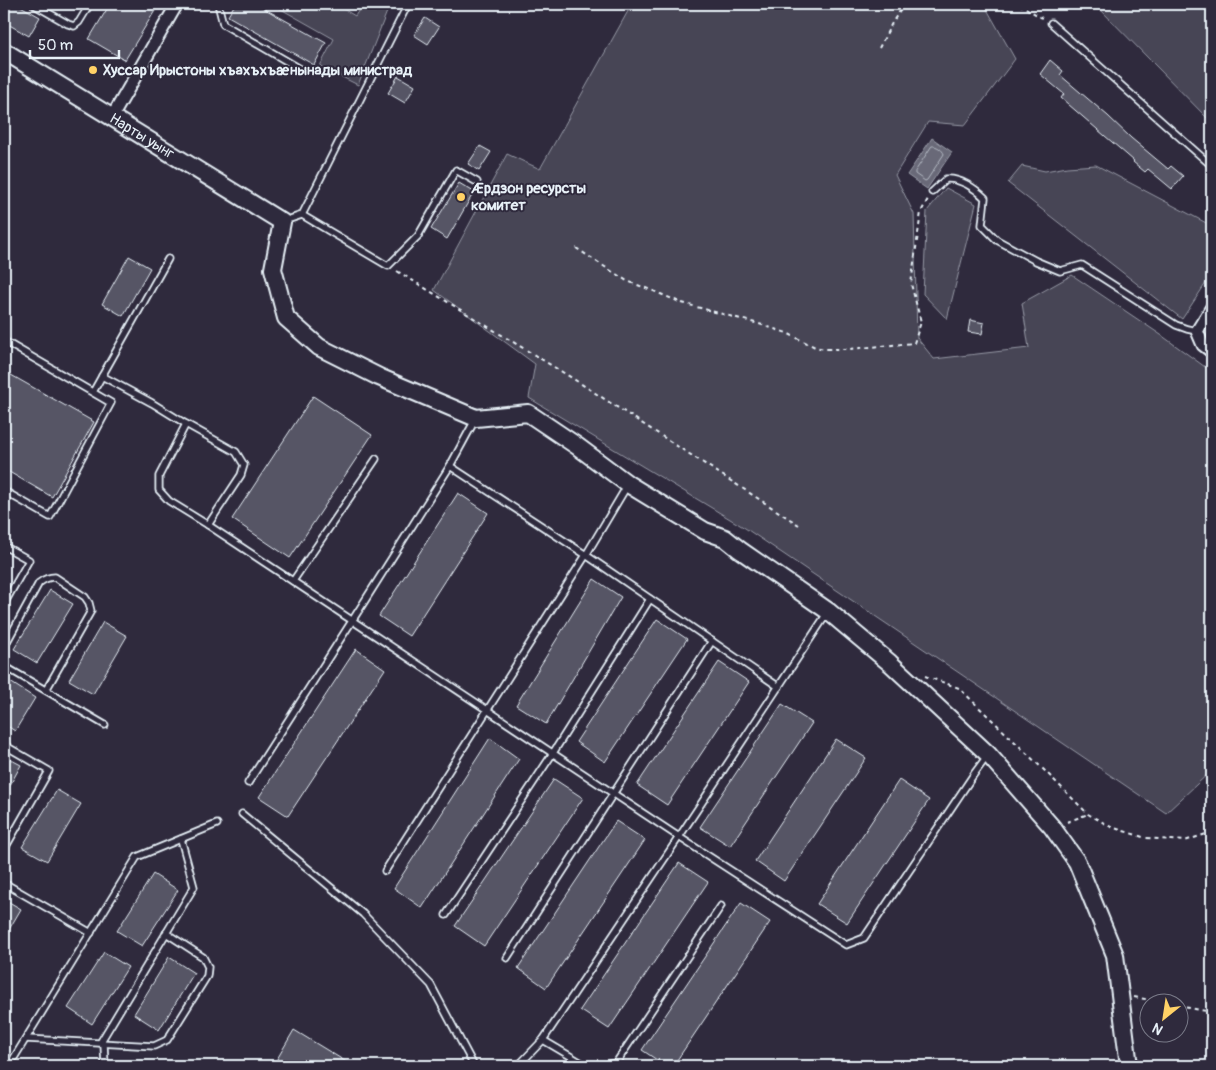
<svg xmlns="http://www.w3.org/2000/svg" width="1216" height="1070" font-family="Pangolin,sans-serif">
  <rect width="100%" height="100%" fill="#2f2a3d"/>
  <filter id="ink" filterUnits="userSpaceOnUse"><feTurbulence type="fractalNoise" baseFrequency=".02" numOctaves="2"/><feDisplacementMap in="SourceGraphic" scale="10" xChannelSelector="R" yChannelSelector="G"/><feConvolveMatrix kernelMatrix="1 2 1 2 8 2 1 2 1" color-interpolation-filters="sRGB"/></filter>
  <g filter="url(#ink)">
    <g fill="#464455" stroke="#979aa6">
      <path d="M272,4H335L355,16L363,4H390L358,85L320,66L334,39Z"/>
      <path d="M632,4H984L1015,59L965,125L928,122L895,175L914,214L917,338L934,359L1029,348L1022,303L1072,275L1161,335L1212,372V770L1166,813L745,528L529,398L535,364L434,290L507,154L540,169Z"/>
      <path d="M1095,4H1212V123Z"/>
      <path d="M1096,165L1212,226V274L1182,319L1008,183L1022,166L1045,171L1067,167Z"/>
      <path d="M946,188L976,204L947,319L923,294L927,211Z"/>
    </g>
    <path fill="#696978" stroke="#9c9fab" d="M932,138L952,152L927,189L907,175Z"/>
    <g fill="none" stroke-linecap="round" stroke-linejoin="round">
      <path stroke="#b5bbc5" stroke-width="1" d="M932,146C936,145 943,150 944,154L927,180L925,181L915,174V172Z"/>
    </g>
    <g fill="#575565" stroke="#e8f1f8">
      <path d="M7,4H17L40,17L29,36L4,22V10Z"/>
      <path d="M110,4H159L125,60L89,39Z"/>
      <path d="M235,4H256L326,43L314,65L228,16Z"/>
      <path d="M425,18L439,27L428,44L414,35Z"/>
      <path d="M1050,60L1063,71L1060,75L1108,116L1131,138L1168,169L1171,166L1183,176L1172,189L1148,169L1145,172L1133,162L1134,161L1061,98L1064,94L1040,74Z"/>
      <path d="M398,76L415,86L405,103L388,93Z"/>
      <path d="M480,146L491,152L479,171L468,164Z"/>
      <path d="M459,183L474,192L447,239L431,229Z"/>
      <path d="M129,256L150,268L123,316L102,304Z"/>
      <path d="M970,320L984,323L982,334L968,332Z"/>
      <path d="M4,371L94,422L52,497L4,469Z"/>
      <path d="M313,396L372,435L290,558L232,519Z"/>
      <path d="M458,493L488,513L409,636L379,616Z"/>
      <path d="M594,579L621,597L546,724L516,705Z"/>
      <path d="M50,590L73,604L37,663L14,649Z"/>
      <path d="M657,619L687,639L605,762L576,742Z"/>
      <path d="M103,622L127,636L93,694L69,680Z"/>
      <path d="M356,649L385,669L288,816L259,797Z"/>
      <path d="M719,662L749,682L667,805L637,785Z"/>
      <path d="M7,680L35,698L15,731L4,724V685Z"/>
      <path d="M782,704L812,723L730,846L700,827Z"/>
      <path d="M490,738L519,759L422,908L394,888Z"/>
      <path d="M836,739L866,758L784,881L755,861Z"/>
      <path d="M4,756L21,765L4,796Z"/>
      <path d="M554,779L583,798L484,946L455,926Z"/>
      <path d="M899,780L929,800L847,923L817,904Z"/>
      <path d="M57,790L81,804L47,861L22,847Z"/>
      <path d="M616,821L645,840L546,988L518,968Z"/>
      <path d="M679,863L708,882L609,1029L580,1010Z"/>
      <path d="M153,874L178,890L142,946L117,931Z"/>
      <path d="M4,899L21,909L4,938Z"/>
      <path d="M741,903L770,922L673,1066H666L642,1050Z"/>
      <path d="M104,952L128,967L92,1024L68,1008Z"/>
      <path d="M169,957L194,973L159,1030L134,1014Z"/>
      <path d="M294,1030L353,1066H273Z"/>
    </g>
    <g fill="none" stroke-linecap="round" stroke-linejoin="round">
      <defs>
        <g id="lane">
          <path d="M33,4L68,24L74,26L79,22L90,4"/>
          <path d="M218,4L223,24L302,70"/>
          <path d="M1051,23L1212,166"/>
          <path d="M932,192L946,179C960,178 975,188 985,198L982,225L997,240L1036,261L1060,271L1082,265L1176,325L1187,329L1197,331"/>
          <path d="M302,215L388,266L418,236L456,170L477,182"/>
          <path d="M284,221L302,215L408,4"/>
          <path d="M4,341L111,403L50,517L4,491"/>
          <path d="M102,376L152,403L186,424L159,476V490L169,501L208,525L679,837L846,945L864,938L974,774L988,755"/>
          <path d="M93,392L168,259"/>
          <path d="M186,424L236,452L244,465L241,475L208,525"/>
          <path d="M450,466L586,555L779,687"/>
          <path d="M4,546L29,560L4,604"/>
          <path d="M293,581L376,459"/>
          <path d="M4,647L39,583C44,579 49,577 55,577L85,597L89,603L91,611L46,690"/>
          <path d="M4,666L105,725"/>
          <path d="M4,745L49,771L4,850"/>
          <path d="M248,783L352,621L450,466L475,420"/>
          <path d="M242,814L363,914L431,985L474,1066"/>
          <path d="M385,871L586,555L627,486"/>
          <path d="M4,883L91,933"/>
          <path d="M446,915L553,753L650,599"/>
          <path d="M507,958L712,641"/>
          <path d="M26,1039L154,1046L167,1040L207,976L208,967L203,957L166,933"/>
          <path d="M543,1040L587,1066"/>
          <path d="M100,1043L194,887L181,839"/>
          <path d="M104,1044L105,1066"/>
          <path d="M9,1066L137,857L217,824"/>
          <path d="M518,1066L543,1040L679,837L828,612"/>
          <path d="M597,1066L616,1063L721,906"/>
        </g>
        <g id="street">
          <path d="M112,117L177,4"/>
          <path d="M1212,307L1197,331L1203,345L1212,352"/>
        </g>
        <g id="secondary">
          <path id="s1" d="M4,51L282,222L273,269L286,318L319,347L379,377L476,418L528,413L577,446L628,484L705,531L725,538L740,550L828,611L890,663L988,754L1052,827L1077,862L1115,955L1129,1066"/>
        </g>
      </defs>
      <use href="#lane" stroke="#e8f1f8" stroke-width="9"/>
      <use href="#street" stroke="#e8f1f8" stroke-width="15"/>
      <use href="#secondary" stroke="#e8f1f8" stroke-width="20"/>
      <g stroke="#e8f1f8" stroke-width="2" stroke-dasharray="4 4" stroke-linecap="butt">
        <path d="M1019,4L1042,18"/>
        <path d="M879,48L893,21L905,4"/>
        <path d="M576,248L605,267L627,281L651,290L682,303L759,324L787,333L815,347L825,349H850L914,343L921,322L911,284L921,212L928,199"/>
        <path d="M397,271L572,378L799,525"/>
        <path d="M925,676L959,688L1045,771L1088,814L1111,827L1146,838L1185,841L1212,832"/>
        <path d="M1067,822L1088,814"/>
        <path d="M1134,997L1162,1002"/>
        <path d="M1178,1006L1212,1012"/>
      </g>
      <use href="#lane" stroke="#2f2a3d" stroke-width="5.5"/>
      <use href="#street" stroke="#2f2a3d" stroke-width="11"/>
      <use href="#secondary" stroke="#2f2a3d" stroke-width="16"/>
    </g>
  </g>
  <g fill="#ffd166" stroke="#2f2a3d" stroke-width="2">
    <circle cx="93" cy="70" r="5"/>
    <circle cx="461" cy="197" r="5"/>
  </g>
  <g text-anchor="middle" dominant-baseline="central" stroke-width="4" stroke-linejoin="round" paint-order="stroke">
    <g font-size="15" font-weight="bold" fill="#e8f1f8" stroke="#2f2a3d" text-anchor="start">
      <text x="103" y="70">Хуссар Ирыстоны хъахъхъæнынады министрад</text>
      <text x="471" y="188">Æрдзон ресурсты<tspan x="471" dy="17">комитет</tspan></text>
    </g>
    <g font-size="15" fill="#e8f1f8" stroke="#2f2a3d">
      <text stroke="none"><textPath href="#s1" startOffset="162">Нарты уынг</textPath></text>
    </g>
  </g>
  <rect width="1216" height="1070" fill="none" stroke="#2f2a3d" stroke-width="20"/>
  <rect x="10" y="10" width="1196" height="1050" fill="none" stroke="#e8f1f8" stroke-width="2" filter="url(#ink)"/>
  <g transform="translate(1164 1018) rotate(210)"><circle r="24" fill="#2f2a3d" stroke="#797a88"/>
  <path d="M0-4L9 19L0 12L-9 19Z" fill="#ffd166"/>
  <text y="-8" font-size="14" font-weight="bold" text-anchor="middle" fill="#e8f1f8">N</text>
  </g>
  <path d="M30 50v8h89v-8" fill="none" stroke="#e8f1f8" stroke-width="2.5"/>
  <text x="38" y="50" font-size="15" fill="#e8f1f8" stroke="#2f2a3d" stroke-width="4" paint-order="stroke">50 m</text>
</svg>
